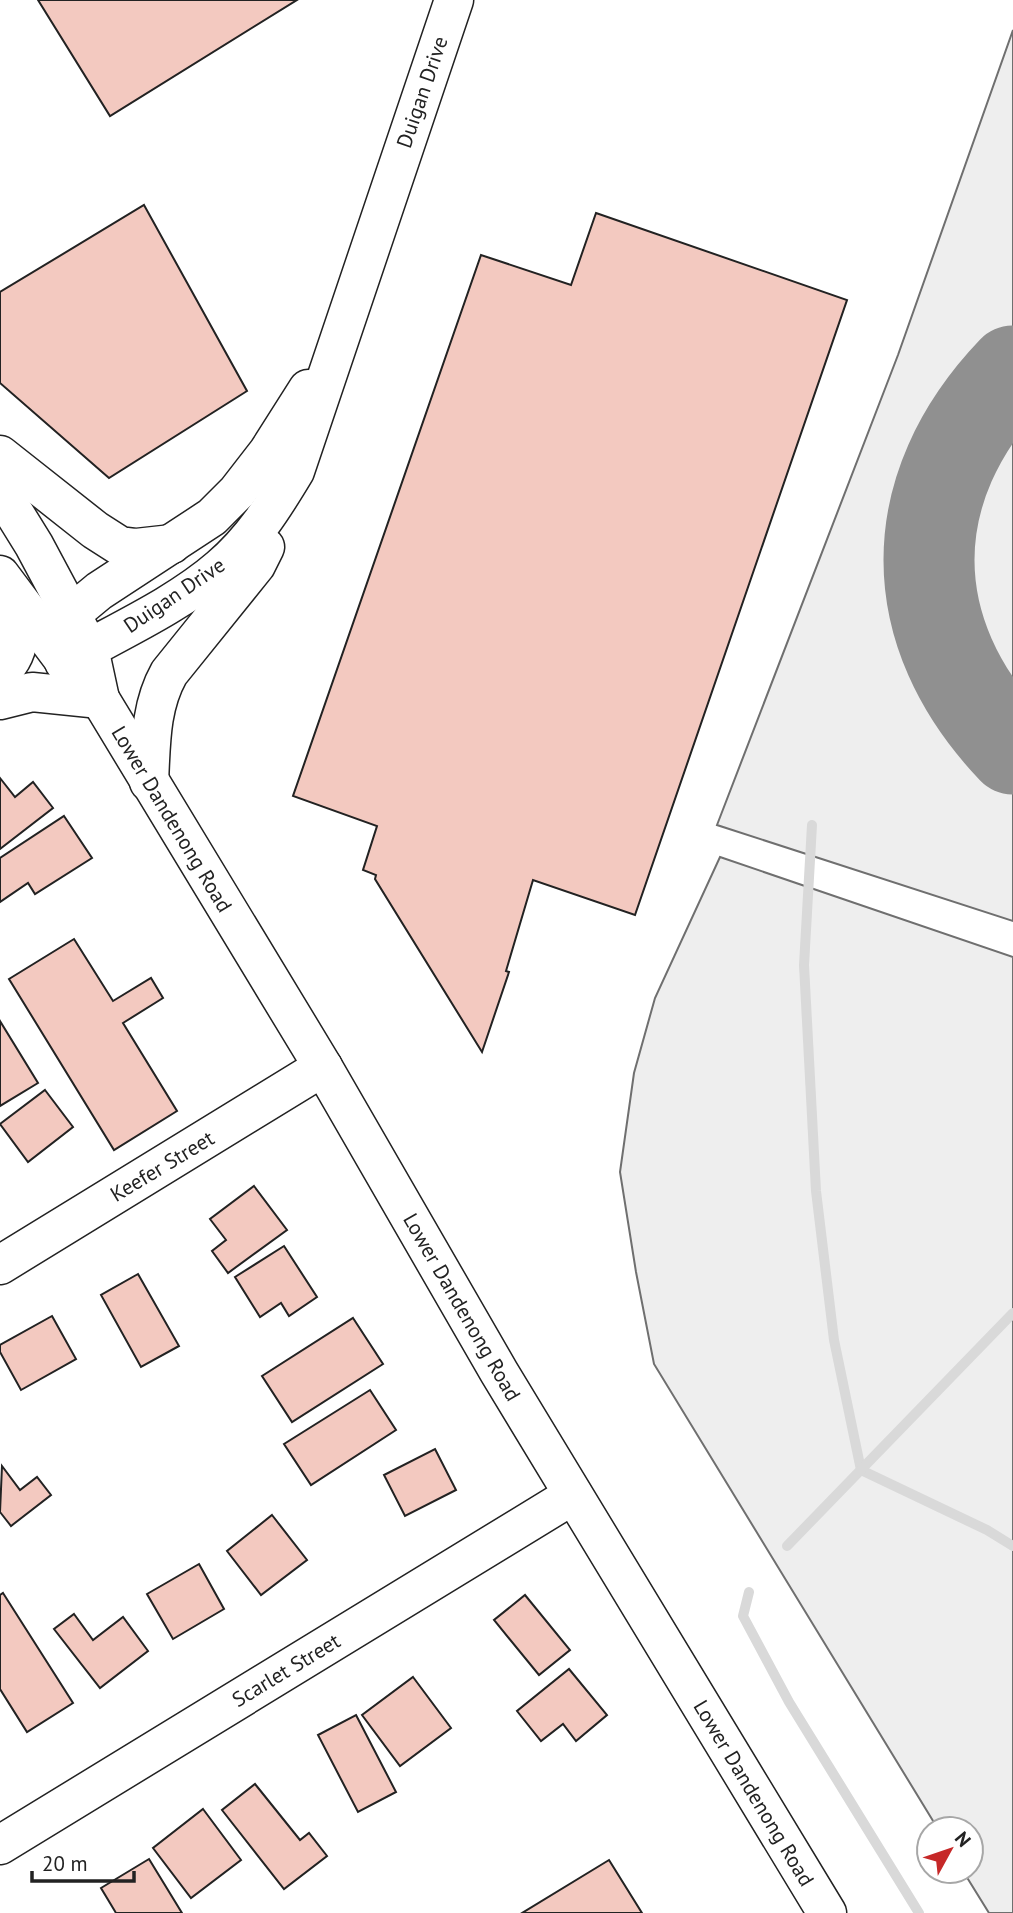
<svg xmlns="http://www.w3.org/2000/svg" width="1013" height="1913" font-family="'PT Sans',sans-serif">
  <rect width="100%" height="100%" fill="#fff"/>
  <g fill="#eee" stroke="#6f6f6f" stroke-width="2">
    <path d="M1013,30V334C912,431 868,559 934,690C954,728 985,760 1013,791V921L717,825L898,355Z"/>
    <path d="M1013,415V705C948,619 945,500 1013,415Z"/>
    <path d="M720,857L1013,957V1913H989L963,1871H971V1829H938L654,1364L636,1272L620,1172L634,1073L655,998Z"/>
  </g>
  <g fill="none" stroke-linecap="round" stroke-linejoin="round">
    <g stroke="#d9d9d9" stroke-width="10">
      <path d="M812,825L804,965L816,1191L834,1340L861,1470L987,1530L1013,1546"/>
      <path d="M787,1546L1013,1313"/>
      <path d="M749,1592L743,1616L789,1702L919,1913"/>
    </g>
    <path stroke="#909090" stroke-width="91" d="M1013,371C901,488 901,632 1013,749"/>
  </g>
  <g fill="#f3c9c0" stroke="#222" stroke-width="2">
    <path d="M38,0H297L110,116Z"/>
    <path d="M144,205L247,391L109,478L0,383V292Z"/>
    <path d="M596,213L847,300L635,915L533,880L506,971L509,972L482,1052L375,879L376,875L363,870L377,826L293,796L481,255L571,285Z"/>
    <path d="M0,778L15,797L33,782L53,808L0,849Z"/>
    <path d="M64,816L92,858L35,894L28,883L0,902V858Z"/>
    <path d="M74,939L113,1001L151,978L163,998L123,1023L177,1111L114,1150L9,979Z"/>
    <path d="M0,1021L38,1083L0,1106Z"/>
    <path d="M45,1090L73,1127L28,1162L0,1124Z"/>
    <path d="M254,1186L287,1230L228,1273L212,1251L226,1240L210,1219Z"/>
    <path d="M284,1246L317,1297L289,1316L281,1303L260,1317L235,1277Z"/>
    <path d="M138,1274L179,1346L141,1367L101,1295Z"/>
    <path d="M52,1316L76,1359L21,1390L0,1352V1345Z"/>
    <path d="M353,1318L383,1364L292,1422L262,1376Z"/>
    <path d="M370,1390L396,1430L311,1485L284,1444Z"/>
    <path d="M435,1449L456,1490L405,1516L384,1475Z"/>
    <path d="M2,1466L20,1490L37,1477L51,1495L11,1526L0,1512Z"/>
    <path d="M272,1515L307,1560L261,1595L227,1551Z"/>
    <path d="M199,1564L224,1609L173,1639L147,1594Z"/>
    <path d="M3,1593L73,1703L27,1732L0,1689V1595Z"/>
    <path d="M525,1595L570,1650L539,1675L494,1620Z"/>
    <path d="M74,1614L93,1640L123,1617L148,1651L100,1688L54,1629Z"/>
    <path d="M569,1669L607,1715L576,1741L563,1724L541,1741L517,1711Z"/>
    <path d="M413,1677L451,1728L400,1766L362,1715Z"/>
    <path d="M356,1715L396,1792L358,1812L318,1735Z"/>
    <path d="M255,1784L300,1840L309,1833L327,1856L284,1889L222,1810Z"/>
    <path d="M203,1809L241,1860L191,1898L153,1848Z"/>
    <path d="M149,1859L182,1913H116L101,1888Z"/>
    <path d="M609,1860L642,1913H522Z"/>
  </g>
  <g fill="none" stroke-linecap="round" stroke-linejoin="round">
    <defs>
      <g id="minor">
        <path d="M0,673C29,646 18,613 4,582"/>
        <path d="M0,700L32,692L100,699"/>
        <path d="M0,1265L323,1067"/>
        <path d="M0,1845L573,1495"/>
      </g>
      <g id="major">
        <path d="M0,455L95,530L120,546L136,548L172,544"/>
        <path d="M47,634L99,591L212,517L237,492L268,452L308,389"/>
        <path d="M64,662C115,633 176,606 220,568C252,541 274,506 295,471L454,0"/>
        <path d="M149,782C151,744 150,707 169,673L256,565L265,547"/>
      </g>
      <g id="highway">
        <path d="M0,490L34,545L89,648L100,699"/>
        <path d="M0,575L78,679L100,699L323,1067L499,1372L827,1913"/>
      </g>
    </defs>
    <use href="#minor" stroke="#222" stroke-width="41"/>
    <use href="#major" stroke="#222" stroke-width="41"/>
    <use href="#highway" stroke="#222" stroke-width="41"/>
    <use href="#minor" stroke="#fff" stroke-width="38"/>
    <use href="#major" stroke="#fff" stroke-width="38"/>
    <use href="#highway" stroke="#fff" stroke-width="38"/>
  </g>
  <g text-anchor="middle" dominant-baseline="central" stroke-width="5" stroke-linejoin="round" paint-order="stroke">
    <g font-size="21" fill="#222" stroke="#fff">
      <text transform="translate(422 92) rotate(-71)">Duigan Drive</text>
      <text transform="translate(174 595) rotate(-34)">Duigan Drive</text>
      <text transform="translate(172 819) rotate(59)">Lower Dandenong Road</text>
      <text transform="translate(162 1166) rotate(-31)">Keefer Street</text>
      <text transform="translate(462 1307) rotate(60)">Lower Dandenong Road</text>
      <text transform="translate(286 1670) rotate(-31)">Scarlet Street</text>
      <text transform="translate(754 1793) rotate(59)">Lower Dandenong Road</text>
    </g>
  </g>
  <g transform="translate(950 1850) rotate(50)"><circle r="33" fill="#ffffff" stroke="#a7a7a7" stroke-width="2"/>
  <path d="M0-5L12 26L0 18L-12 26Z" fill="#c62828"/>
  <text y="-10" font-size="19" font-weight="bold" text-anchor="middle" fill="#222222">N</text>
  </g>
  <path d="M32 1871v10h102v-10" fill="none" stroke="#222222" stroke-width="3.5"/>
  <text x="42" y="1871" font-size="21" fill="#222222" stroke="#ffffff" stroke-width="5" paint-order="stroke">20 m</text>
</svg>
